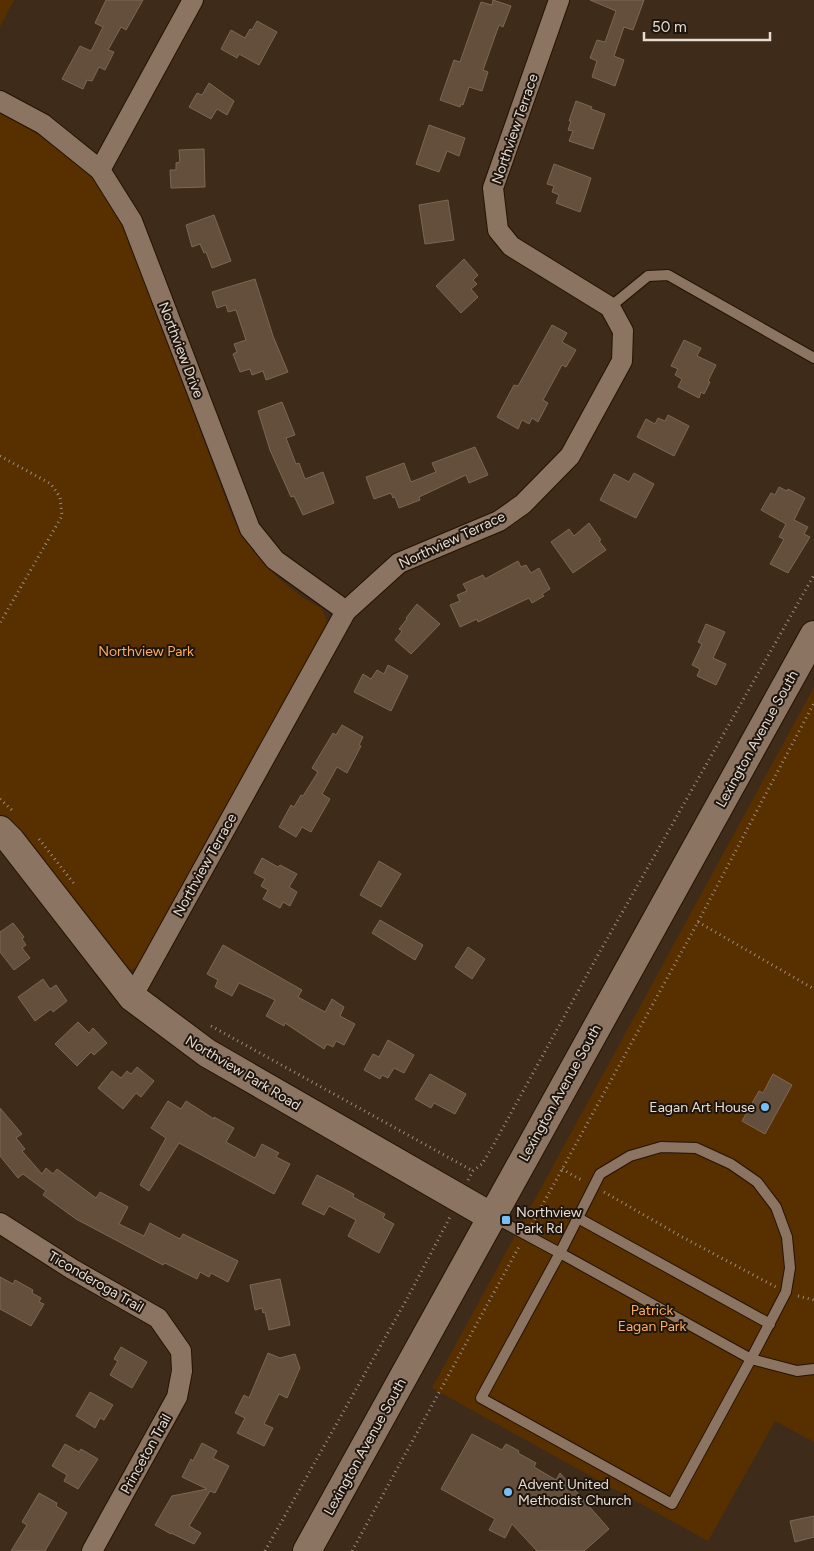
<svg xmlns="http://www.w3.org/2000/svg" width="814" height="1551" font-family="Figtree,sans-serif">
  <rect width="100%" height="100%" fill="#3e2b1a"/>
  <g fill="#583000">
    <path d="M0,0H14L0,27Z"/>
    <path d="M0,113C39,135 76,153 104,190C110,198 115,208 120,217L234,521L253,551L277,577L302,597L321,608L325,615L327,624L139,965L133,969L127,970L16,829L0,815Z"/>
    <path d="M814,687V1442L775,1421L708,1541L432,1388Z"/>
  </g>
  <g fill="#644f3d" stroke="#7d6754">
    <path d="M106,0H143L126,30L121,27L108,50L114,52L105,70L99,67L92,81L87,80L83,89L62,79L80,46L91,51L103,27L95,23Z"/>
    <path d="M493,0L511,6L503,27L499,25L483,70L488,72L482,91L469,87L463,105L461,104L460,107L440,100L454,60L460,62L481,2L492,5Z"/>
    <path d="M590,0H644L633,30L624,27L614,56L624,60L615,86L592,77L597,61L590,58L597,40L605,42L616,11Z"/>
    <path d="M257,21L277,32L259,65L239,54L237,58L221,49L231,30L245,38L250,29L252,30Z"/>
    <path d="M209,83L234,101L227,115L217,109L211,119L189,107L197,93L202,95Z"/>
    <path d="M576,101L592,107L591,109L605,114L593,149L569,141L573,131L568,130L571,121H569Z"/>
    <path d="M429,125L465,138L459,156L447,151L439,172L416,164Z"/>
    <path d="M204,149L205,187L171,188L170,170H176V163L180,162L179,150Z"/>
    <path d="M554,164L591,178L580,212L556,203L559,195L552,192L554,186L547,184Z"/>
    <path d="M448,200L454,240L425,244L419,205Z"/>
    <path d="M214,215L231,261L212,268L206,252L204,253L200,244L192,247L186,225Z"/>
    <path d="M464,259L478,275L473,280L477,284L471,289L478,297L461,313L436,286Z"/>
    <path d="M255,279L273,336L288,372L266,380L263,371L252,375L250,369L240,372L233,354L237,352L234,344L246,340L236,310L228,312L226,305L217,308L212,292Z"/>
    <path d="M552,325L567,333L562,342L576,350L566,367L562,365L543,400L548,403L538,422L532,418L529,424L522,420L518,429L497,417L514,385L518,386Z"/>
    <path d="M684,340L701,348L697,356L716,365L708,381L710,382L704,394L701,392L699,398L678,387L682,379L675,375L678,369L671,366Z"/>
    <path d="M282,402L295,435L286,438L296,464L299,463L305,479L323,472L334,503L303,515L294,496L291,497L270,450L258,411Z"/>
    <path d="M668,415L689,426L674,456L637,437L646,419L655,424L658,418L665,421Z"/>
    <path d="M475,447L488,475L469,483L466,475L419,497L420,500L399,508L395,497L393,498L391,493L374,499L366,477L404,463L411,482L436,472L432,463Z"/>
    <path d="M634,473L654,484L636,518L600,500L614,474L629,482Z"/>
    <path d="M779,487L787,491L788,489L805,498L794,520L808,527L804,534L810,537L788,573L770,564L784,539L779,537L786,524L761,510L771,493L775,495Z"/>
    <path d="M589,523L601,540L599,541L606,550L573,573L551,542L569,529L574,536Z"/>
    <path d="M518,561L521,567L526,565L531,573L539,568L550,589L542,594L544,596L532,603L529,598L478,622L477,619L460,627L450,605L460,601L457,595L467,591L463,584L483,575L485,579Z"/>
    <path d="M417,604L440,624L411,654L395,640L402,631L399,629L407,619L406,618Z"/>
    <path d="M706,624L725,632L713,658L726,664L716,685L697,676L700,669L692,665L702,644L698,642Z"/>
    <path d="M388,665L408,676L391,711L354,692L363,674L371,679L377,670L384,674Z"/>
    <path d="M342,725L363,737L359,745L361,746L347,773L337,767L322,794L330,799L311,832L302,827L296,837L279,827L291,805L294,807L301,795L303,796L318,772L312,768L333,733L336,735Z"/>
    <path d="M262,858L278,867L280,865L297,874L289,887L297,892L290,906L283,902L280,908L263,899L268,890L261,886L265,879L254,873Z"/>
    <path d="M379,861L401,874L381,907L360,895Z"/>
    <path d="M380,920L423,945L415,960L372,933Z"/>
    <path d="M13,923L24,937L22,939L26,945L22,948L30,958L14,970L0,952V932Z"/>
    <path d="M223,945L302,990L298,997L325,1012L332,999L344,1007L340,1016L355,1024L344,1045L336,1041L333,1047L327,1044L324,1049L285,1023L284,1026L266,1016L275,1000L239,983L232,996L215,987L218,980L207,974Z"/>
    <path d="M468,947L485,959L472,979L455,967Z"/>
    <path d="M43,979L50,989L56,985L67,1001L53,1012L51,1009L35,1021L18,997Z"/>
    <path d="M78,1022L89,1033L93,1028L107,1043L94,1055L91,1052L77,1066L55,1044Z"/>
    <path d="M388,1040L414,1055L404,1073L394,1068L388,1078L382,1075L380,1079L364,1070L373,1054L379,1057Z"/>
    <path d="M137,1067L154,1081L141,1097L136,1093L123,1109L98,1088L112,1071L121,1078L127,1071L131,1074Z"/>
    <path d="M430,1074L466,1094L455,1114L434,1103L431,1108L415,1099Z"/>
    <path d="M773,1074L792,1085L765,1134L742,1121L759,1091L763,1093Z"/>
    <path d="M168,1101L181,1109L186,1101L214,1119V1117L234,1128L226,1142L255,1158L262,1144L279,1153L276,1157L290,1164L274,1194L179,1143L149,1191L140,1185L166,1138L151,1128Z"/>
    <path d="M0,1108L22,1134L16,1138L25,1149L22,1151L42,1174L46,1168L53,1174L57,1169L96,1198L100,1192L128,1207L119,1224L144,1236L150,1223L180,1239L183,1234L238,1261L228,1282L211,1273L209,1277L200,1272L197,1279L165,1263L163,1265L76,1219L43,1195L46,1191L23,1174L18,1178L0,1156Z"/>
    <path d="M317,1175L354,1194L353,1197L385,1214L383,1218L394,1224L379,1253L348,1236L356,1220L329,1206L324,1215L302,1204Z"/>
    <path d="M0,1277L13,1284L15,1280L33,1290L32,1293L41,1298L39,1302L44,1304L31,1326L0,1309Z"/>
    <path d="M280,1279L290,1325L269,1330L265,1312L263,1313L262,1308L255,1310L250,1285Z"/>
    <path d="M121,1347L147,1362L132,1388L110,1375L118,1361L114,1359Z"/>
    <path d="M268,1353L280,1358L295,1354L300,1368L287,1398L279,1394L264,1424L273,1428L264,1446L237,1433L245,1418L235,1413L244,1395L249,1398Z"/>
    <path d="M90,1392L113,1405L104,1420L100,1418L95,1428L76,1416Z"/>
    <path d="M472,1434L502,1450L506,1444L519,1451L518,1453L536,1463L534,1467L556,1480L560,1473L609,1529L584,1551H537L512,1524L505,1538L489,1530L495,1519L441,1489Z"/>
    <path d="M202,1443L217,1451L213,1458L229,1466L215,1493L210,1491L189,1526L201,1533L194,1544L171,1533V1534L155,1525L172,1496L207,1489L182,1477L191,1459L193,1461Z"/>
    <path d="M65,1444L79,1452L81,1449L98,1459L78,1489L64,1481L67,1475L52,1466Z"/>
    <path d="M39,1493L57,1503L56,1506L67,1513L45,1551H11L27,1525L22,1522Z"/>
    <path d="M814,1516V1537L795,1542L790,1521Z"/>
  </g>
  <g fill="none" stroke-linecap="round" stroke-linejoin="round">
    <defs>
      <g id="lane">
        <path d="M610,307L648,276L668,275L814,358"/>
        <path d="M493,1217L560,1253L481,1398L672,1504L751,1359L560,1253L600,1174L630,1156L661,1147L696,1148L731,1164L757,1182L776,1207L787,1237L790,1268L786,1292L751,1359L797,1371L814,1369"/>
        <path d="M578,1218L770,1324"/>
      </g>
      <g id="street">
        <path d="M0,101L43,124L100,170L132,221L250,529L275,560L346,611"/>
        <path d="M100,170L193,0"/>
        <path d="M132,997L346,611L399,563L499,521L523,504L570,456L622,361L623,331L610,307L511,246L498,230L493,188L559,0"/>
        <path d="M0,1223L72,1269L158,1318L181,1351L182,1371L177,1397L92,1551"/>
      </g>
      <g id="secondary">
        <path d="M0,830L11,841L132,997L207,1053L492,1217"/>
        <path d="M307,1551L814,635"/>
      </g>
    </defs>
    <use href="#lane" stroke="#251303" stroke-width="12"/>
    <use href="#street" stroke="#251303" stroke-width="22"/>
    <use href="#secondary" stroke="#251303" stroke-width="30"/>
    <g stroke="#9b8c7e" stroke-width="3" stroke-dasharray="1 4" stroke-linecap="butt">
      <path d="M0,456L51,484L60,497L62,516L0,623"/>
      <path d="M0,799L14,812"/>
      <path d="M39,839L75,885"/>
      <path d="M698,922L814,989"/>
      <path d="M211,1026L473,1171"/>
      <path d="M562,1169L583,1181"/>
      <path d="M468,1180L473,1171L482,1164L494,1144L598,955L814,575"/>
      <path d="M604,1192L684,1238L776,1287"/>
      <path d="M532,1224L698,922L814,703"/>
      <path d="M798,1296L814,1300"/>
      <path d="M265,1551L408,1297L450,1217"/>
      <path d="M352,1551L520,1245"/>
    </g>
    <use href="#lane" stroke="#8b7461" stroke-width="10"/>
    <use href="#street" stroke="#8b7461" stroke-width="20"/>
    <use href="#secondary" stroke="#8b7461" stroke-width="28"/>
  </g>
  <g fill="#76c0f7" stroke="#1e160e" stroke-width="2">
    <circle cx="765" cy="1107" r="5"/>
    <rect x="501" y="1215" width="10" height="10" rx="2.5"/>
    <circle cx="508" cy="1492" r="5"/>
  </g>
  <g text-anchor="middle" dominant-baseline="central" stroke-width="4" stroke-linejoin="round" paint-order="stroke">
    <g font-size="14" fill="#e8dcd1" stroke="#1e160e">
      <text transform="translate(515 129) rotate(-71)">Northview Terrace</text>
      <text transform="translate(181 350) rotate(69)">Northview Drive</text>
      <text transform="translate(452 540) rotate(-25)">Northview Terrace</text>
      <text transform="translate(757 739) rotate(-61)">Lexington Avenue South</text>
      <text transform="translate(205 865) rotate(-61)">Northview Terrace</text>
      <text transform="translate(243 1073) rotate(31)">Northview Park Road</text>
      <text transform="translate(560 1093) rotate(-61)">Lexington Avenue South</text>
      <text transform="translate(96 1282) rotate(30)">Ticonderoga Trail</text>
      <text transform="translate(365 1447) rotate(-61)">Lexington Avenue South</text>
      <text transform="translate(146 1454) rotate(-61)">Princeton Trail</text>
    </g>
    <g font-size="14" fill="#feab5c" stroke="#1e160e">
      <text x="146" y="651">Northview Park</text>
      <text x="652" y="1310">Patrick<tspan x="652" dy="16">Eagan Park</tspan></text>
    </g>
    <g font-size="14" fill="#e8dcd1" stroke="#1e160e" text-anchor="start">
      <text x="755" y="1107" text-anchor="end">Eagan Art House</text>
      <text x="516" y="1212">Northview<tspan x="516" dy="16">Park Rd</tspan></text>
      <text x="518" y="1484">Advent United<tspan x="518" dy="16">Methodist Church</tspan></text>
    </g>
  </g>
  <path d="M644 32v8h126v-8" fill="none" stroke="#e8dcd1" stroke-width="2.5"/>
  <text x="652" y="32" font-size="15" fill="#e8dcd1" stroke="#1e160e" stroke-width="4" paint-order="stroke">50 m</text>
</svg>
